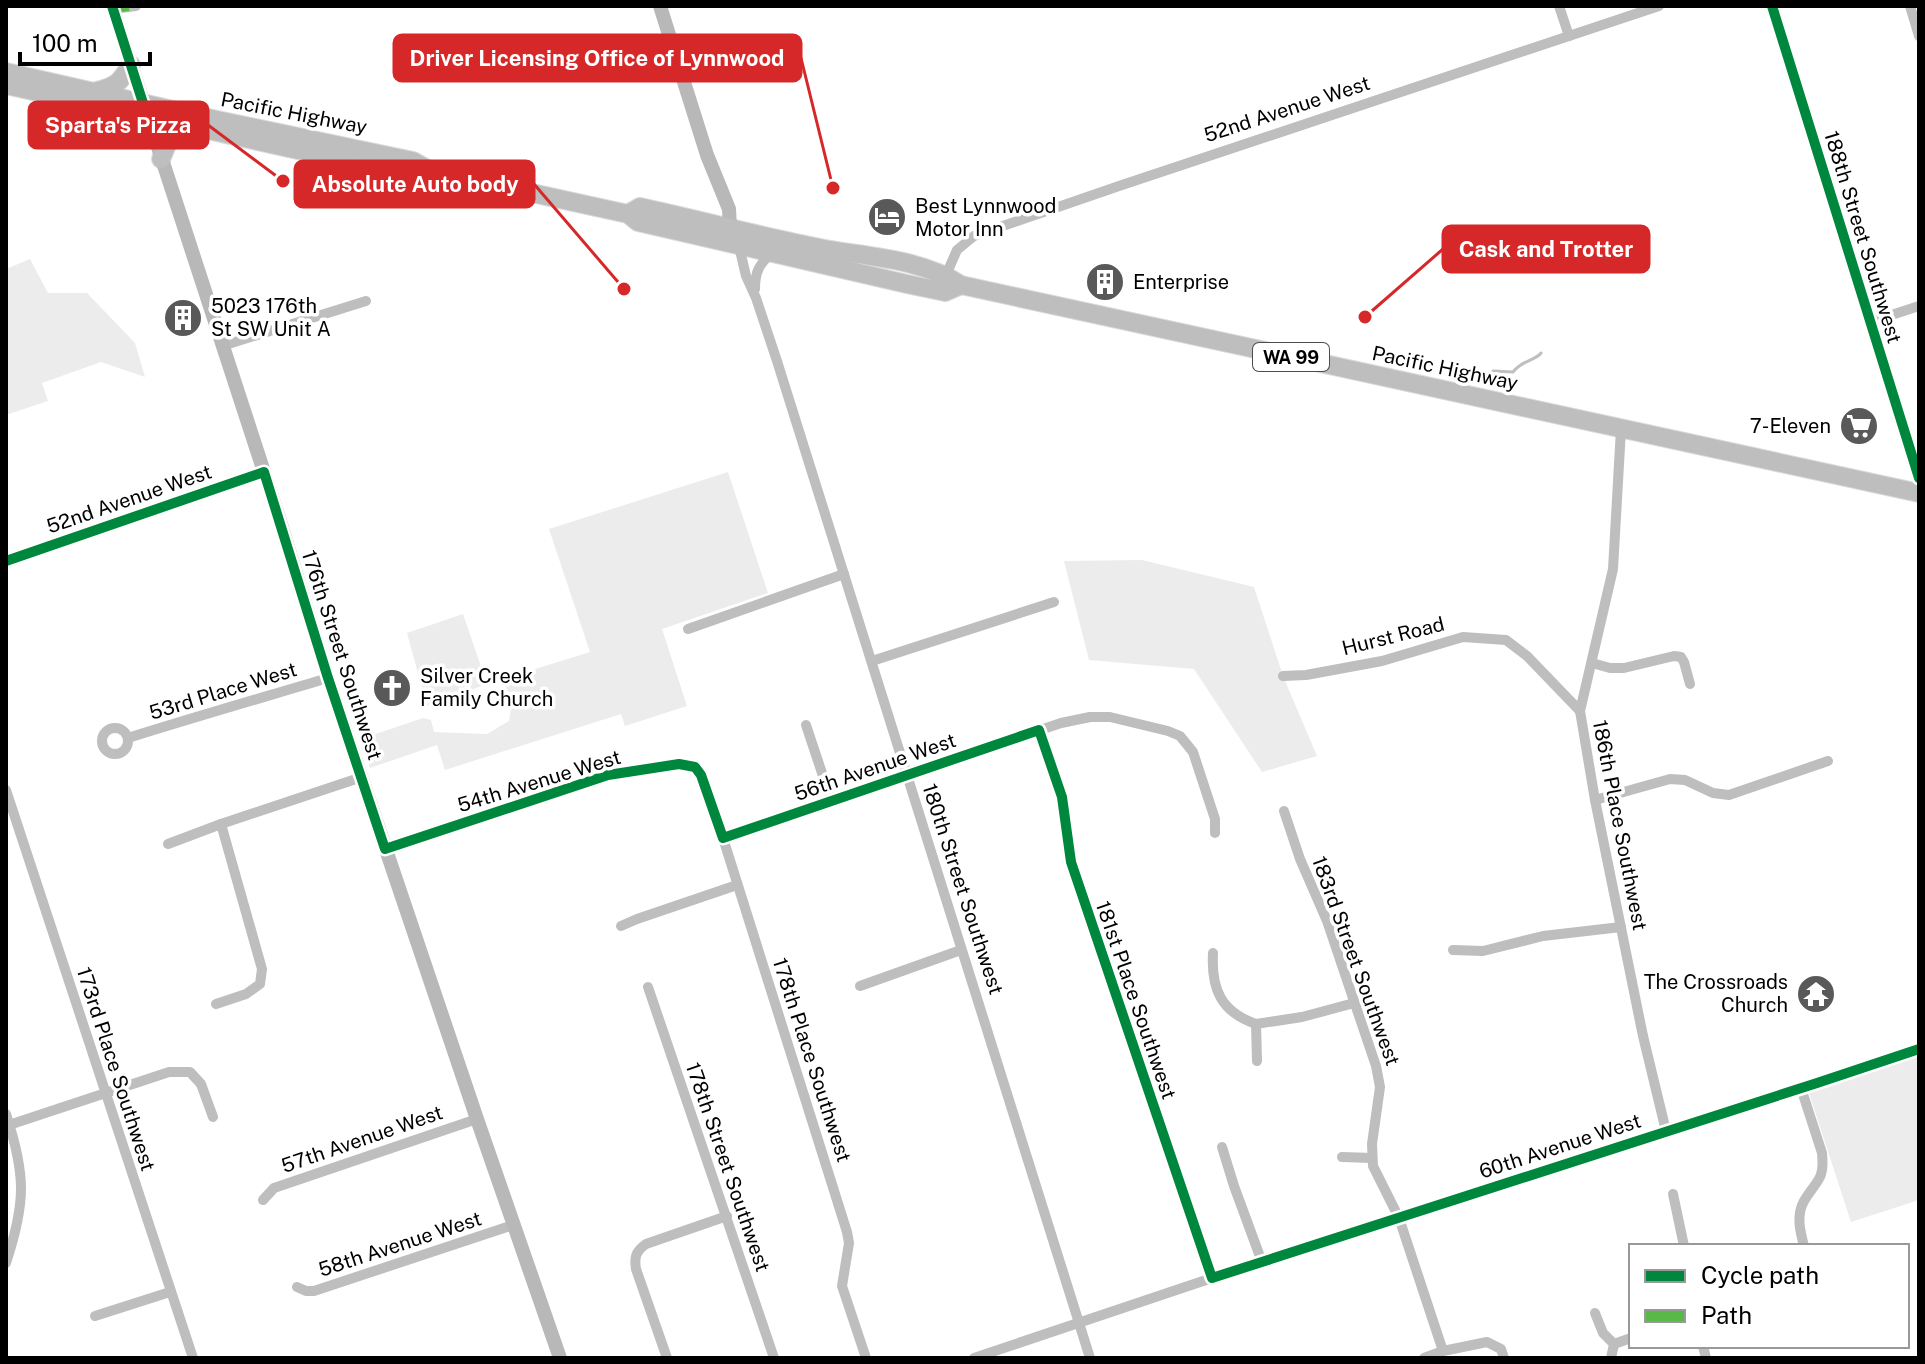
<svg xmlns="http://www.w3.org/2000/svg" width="1925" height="1364" font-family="'Public Sans',sans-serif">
  <rect width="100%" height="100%" fill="#fff"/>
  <g fill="#ececec">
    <path d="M30,259L48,293H87L135,343L145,377L101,362L42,383L48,401L6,415V269Z"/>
    <path d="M728,472L768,593L662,629L687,706L625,726L621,714L445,770L437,745L370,768L361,739L423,718L431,720L434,732L487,734L509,721L513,696L504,687L529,671L590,652L549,529Z"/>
    <path d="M1142,560L1254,587L1283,676L1317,756L1262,772L1194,669L1089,660L1064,561Z"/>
    <path d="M463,614L487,684L427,706L407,633Z"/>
    <path d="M1919,1055V1200L1851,1222L1808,1090Z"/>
  </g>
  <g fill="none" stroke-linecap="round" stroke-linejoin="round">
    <path stroke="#bfbfbf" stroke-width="3" d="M1486,378L1493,371L1513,372C1522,360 1535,361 1541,353"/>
    <defs>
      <g id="highway">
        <path d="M6,72L217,120L413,161L431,171L628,214L638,222L907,284L945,292L961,285"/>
        <path d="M6,85L370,166L408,174L431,171"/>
        <path d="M97,91C117,86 120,82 131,65"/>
        <path d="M161,159L170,138L188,127"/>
        <path d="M628,214L640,207C700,220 759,236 820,248C867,257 920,258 961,285L1919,493"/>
      </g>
    </defs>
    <use href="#highway" stroke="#dbdbdb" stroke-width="20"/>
    <g stroke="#bebebe" stroke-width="10">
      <path d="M1559,6L1569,36"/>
      <path d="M1910,6L1919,36"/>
      <path d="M113,9L136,6"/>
      <path d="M739,246L746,276L756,298L777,361L1090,1358"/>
      <path d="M946,275L957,250L974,236L1119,186L1659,6"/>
      <path d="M755,289C755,272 759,264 772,253"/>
      <path d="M1870,322L1919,306"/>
      <path d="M222,346L366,301"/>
      <path d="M1621,429L1613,569L1580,711L1595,800L1643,1036L1666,1131"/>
      <path d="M688,629L844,574"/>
      <path d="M872,661L1054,602"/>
      <path d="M1592,663L1610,668H1624L1674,656L1681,657L1684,662L1690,684"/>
      <path d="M1283,676L1306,675L1382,661L1463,637L1506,640L1527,656L1580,711"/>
      <path d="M806,725L831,800"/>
      <circle cx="115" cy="741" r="13"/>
      <path d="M1039,730L1062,797L1071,862L1212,1278"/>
      <path d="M128,738C195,717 261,698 328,678"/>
      <path d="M6,790L193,1358"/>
      <path d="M1595,800L1670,779L1685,780L1713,793L1729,795L1828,761"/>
      <path d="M1284,811L1300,859L1327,921L1376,1066L1380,1087L1372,1144L1373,1166L1399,1218L1443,1351"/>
      <path d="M723,838L1061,723L1090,717H1110L1168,731L1180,736L1193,752L1215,819V833"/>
      <path d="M168,844L221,824L362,777"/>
      <path d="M385,849L608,775L679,764L695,767L701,775L723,838L847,1232L849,1243L842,1286L866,1358"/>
      <path d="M621,926L637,919L737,885"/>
      <path d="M1453,950L1483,951L1543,936L1621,927"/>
      <path d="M1213,953C1211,989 1221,1012 1256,1024L1257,1061"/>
      <path d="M860,986L961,950"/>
      <path d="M648,987L774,1358"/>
      <path d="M216,1004L246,994L260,984L262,969L221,824"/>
      <path d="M1256,1024L1302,1017L1354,1003"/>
      <path d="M1801,1088L1822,1153C1825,1181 1816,1180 1804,1201C1796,1215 1800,1231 1804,1246"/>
      <path d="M6,1114C26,1175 26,1202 6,1263"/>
      <path d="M6,1126L169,1072H190L201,1084L213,1117"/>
      <path d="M1222,1147L1234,1186L1262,1262"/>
      <path d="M1342,1157L1372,1158"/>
      <path d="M1673,1194L1684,1246"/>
      <path d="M263,1200L274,1188L477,1119"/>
      <path d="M297,1287L306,1291H314L513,1225"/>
      <path d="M1595,1313L1603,1333L1614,1344L1611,1358"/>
      <path d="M95,1316L170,1292"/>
      <path d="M1614,1344L1631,1338"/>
      <path d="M1703,1346L1706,1358"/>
      <path d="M667,1358L636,1269C634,1257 636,1251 646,1244L727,1216"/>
      <path d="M974,1358L1212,1278L1817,1083L1919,1049"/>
      <path d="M1424,1358L1443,1351L1487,1342L1501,1349L1504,1358"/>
    </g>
    <g stroke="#b8b8b8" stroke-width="14">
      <path d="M112,6L280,521L328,678L477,1119L560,1358"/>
      <path d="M660,6L707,155L729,209L730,227"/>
      <path d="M1772,6L1919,478"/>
      <path d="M6,561L264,472"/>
    </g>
    <use href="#highway" stroke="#bebebe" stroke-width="18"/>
    <path stroke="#58b947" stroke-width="8" stroke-dasharray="16 8" stroke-linecap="butt" d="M113,9L136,6"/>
    <defs>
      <g id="cycleway">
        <path d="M112,6L143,103"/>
        <path d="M1772,6L1919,478"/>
        <path d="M6,561L264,472L328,678L385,849L608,775L679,764L695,767L701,775L723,838L1039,730L1062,797L1071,862L1212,1278L1817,1083L1919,1049"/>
      </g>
    </defs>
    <use href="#cycleway" stroke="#fff" stroke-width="15"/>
    <use href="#cycleway" stroke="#00873e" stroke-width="10"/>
  </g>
  <defs>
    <symbol id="hotel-disc" viewBox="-11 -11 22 22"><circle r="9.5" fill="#595959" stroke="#fff"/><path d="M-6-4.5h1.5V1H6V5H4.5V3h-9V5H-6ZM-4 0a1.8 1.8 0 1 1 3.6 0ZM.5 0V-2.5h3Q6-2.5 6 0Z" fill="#fff"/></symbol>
    <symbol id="building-disc" viewBox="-11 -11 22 22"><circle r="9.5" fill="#595959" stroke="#fff"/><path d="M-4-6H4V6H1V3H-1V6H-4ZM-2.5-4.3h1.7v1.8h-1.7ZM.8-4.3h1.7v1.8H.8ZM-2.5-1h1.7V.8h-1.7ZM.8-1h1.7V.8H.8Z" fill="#fff"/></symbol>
    <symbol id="supermarket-disc" viewBox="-11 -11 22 22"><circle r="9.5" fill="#595959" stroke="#fff"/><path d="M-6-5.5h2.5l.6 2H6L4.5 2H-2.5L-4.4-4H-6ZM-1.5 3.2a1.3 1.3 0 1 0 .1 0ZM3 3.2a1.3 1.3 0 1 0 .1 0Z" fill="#fff"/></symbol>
    <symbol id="church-disc" viewBox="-11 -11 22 22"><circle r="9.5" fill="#595959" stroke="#fff"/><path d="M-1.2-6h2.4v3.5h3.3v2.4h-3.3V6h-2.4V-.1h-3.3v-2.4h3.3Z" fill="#fff"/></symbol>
    <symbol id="temple-disc" viewBox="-11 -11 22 22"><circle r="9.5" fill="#595959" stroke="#fff"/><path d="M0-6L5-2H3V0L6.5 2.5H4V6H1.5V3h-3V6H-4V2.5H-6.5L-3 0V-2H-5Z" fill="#fff"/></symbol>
  </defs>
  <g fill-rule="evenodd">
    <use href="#hotel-disc" x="865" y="195" width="44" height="44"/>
    <use href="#building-disc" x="1083" y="260" width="44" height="44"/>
    <use href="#building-disc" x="161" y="296" width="44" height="44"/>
    <use href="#supermarket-disc" x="1837" y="404" width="44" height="44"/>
    <use href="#church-disc" x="370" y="666" width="44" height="44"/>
    <use href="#temple-disc" x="1794" y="972" width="44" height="44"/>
  </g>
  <g text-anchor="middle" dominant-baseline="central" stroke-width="7" stroke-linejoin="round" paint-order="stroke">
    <rect fill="#fff" stroke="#4c4c4c" stroke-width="2" x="1253" y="343" width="76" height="28" rx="6"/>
    <g font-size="18" font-weight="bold" fill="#000">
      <text x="1291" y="357">WA 99</text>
    </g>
    <g font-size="20" fill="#000" stroke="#fff">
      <text transform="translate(1287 109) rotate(-18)">52nd Avenue West</text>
      <text transform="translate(294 113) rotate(11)">Pacific Highway</text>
      <text transform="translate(1863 237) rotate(73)">188th Street Southwest</text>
      <text transform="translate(1445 368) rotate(12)">Pacific Highway</text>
      <text transform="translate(129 499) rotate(-19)">52nd Avenue West</text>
      <text transform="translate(1393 636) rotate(-14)">Hurst Road</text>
      <text transform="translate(342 655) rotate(72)">176th Street Southwest</text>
      <text transform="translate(223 691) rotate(-17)">53rd Place West</text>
      <text transform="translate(875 767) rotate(-19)">56th Avenue West</text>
      <text transform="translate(539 781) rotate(-17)">54th Avenue West</text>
      <text transform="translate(1620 825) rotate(79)">186th Place Southwest</text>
      <text transform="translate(963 889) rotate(72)">180th Street Southwest</text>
      <text transform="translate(1356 961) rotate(70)">183rd Street Southwest</text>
      <text transform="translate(1136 1000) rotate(71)">181st Place Southwest</text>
      <text transform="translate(812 1060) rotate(72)">178th Place Southwest</text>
      <text transform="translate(116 1069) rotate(72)">173rd Place Southwest</text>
      <text transform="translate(362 1139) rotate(-19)">57th Avenue West</text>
      <text transform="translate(1560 1146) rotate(-18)">60th Avenue West</text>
      <text transform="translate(728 1167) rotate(71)">178th Street Southwest</text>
      <text transform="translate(400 1244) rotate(-18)">58th Avenue West</text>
    </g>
    <g font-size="20" fill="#000" stroke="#fff" text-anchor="start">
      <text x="915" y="206">Best Lynnwood<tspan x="915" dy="23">Motor Inn</tspan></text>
      <text x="1133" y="282">Enterprise</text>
      <text x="211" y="306">5023 176th<tspan x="211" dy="23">St SW Unit A</tspan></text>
      <text x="1831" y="426" text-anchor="end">7-Eleven</text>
      <text x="420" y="676">Silver Creek<tspan x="420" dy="23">Family Church</tspan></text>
      <text x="1788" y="982" text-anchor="end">The Crossroads<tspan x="1788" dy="23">Church</tspan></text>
    </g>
  </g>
  <path fill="none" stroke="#d62828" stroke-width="3" d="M833 188L801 58M283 181L208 125M624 289L534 184M1365 317L1443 249"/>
  <g fill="#d62828" stroke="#fff" stroke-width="3">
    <circle cx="833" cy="188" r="8"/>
    <circle cx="283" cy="181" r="8"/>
    <circle cx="624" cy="289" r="8"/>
    <circle cx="1365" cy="317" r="8"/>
  </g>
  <g fill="#d62828" stroke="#d62828" stroke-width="3">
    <rect x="394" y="35" width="407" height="46" rx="8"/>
    <rect x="29" y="102" width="179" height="46" rx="8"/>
    <rect x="295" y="161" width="239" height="46" rx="8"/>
    <rect x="1443" y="226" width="206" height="46" rx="8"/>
  </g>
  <g font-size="22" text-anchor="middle" font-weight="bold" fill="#fff">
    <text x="597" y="66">Driver Licensing Office of Lynnwood</text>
    <text x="118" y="133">Sparta's Pizza</text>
    <text x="415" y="192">Absolute Auto body</text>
    <text x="1546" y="257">Cask and Trotter</text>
  </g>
  <rect width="1925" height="1364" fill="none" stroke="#000000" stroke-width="16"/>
  <rect x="1629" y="1244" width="280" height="104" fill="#ffffff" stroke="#999999" stroke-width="2"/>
  <rect x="1645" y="1270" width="40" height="12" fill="#00873e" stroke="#999999" stroke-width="2"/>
  <text x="1701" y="1284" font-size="24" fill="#000000">Cycle path</text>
  <rect x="1645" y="1310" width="40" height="12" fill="#58b947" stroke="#999999" stroke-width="2"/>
  <text x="1701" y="1324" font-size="24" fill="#000000">Path</text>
  <path d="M20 52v12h130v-12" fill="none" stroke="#000000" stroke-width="4"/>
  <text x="32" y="52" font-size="24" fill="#000000" stroke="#ffffff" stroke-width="6" paint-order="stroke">100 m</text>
</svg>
